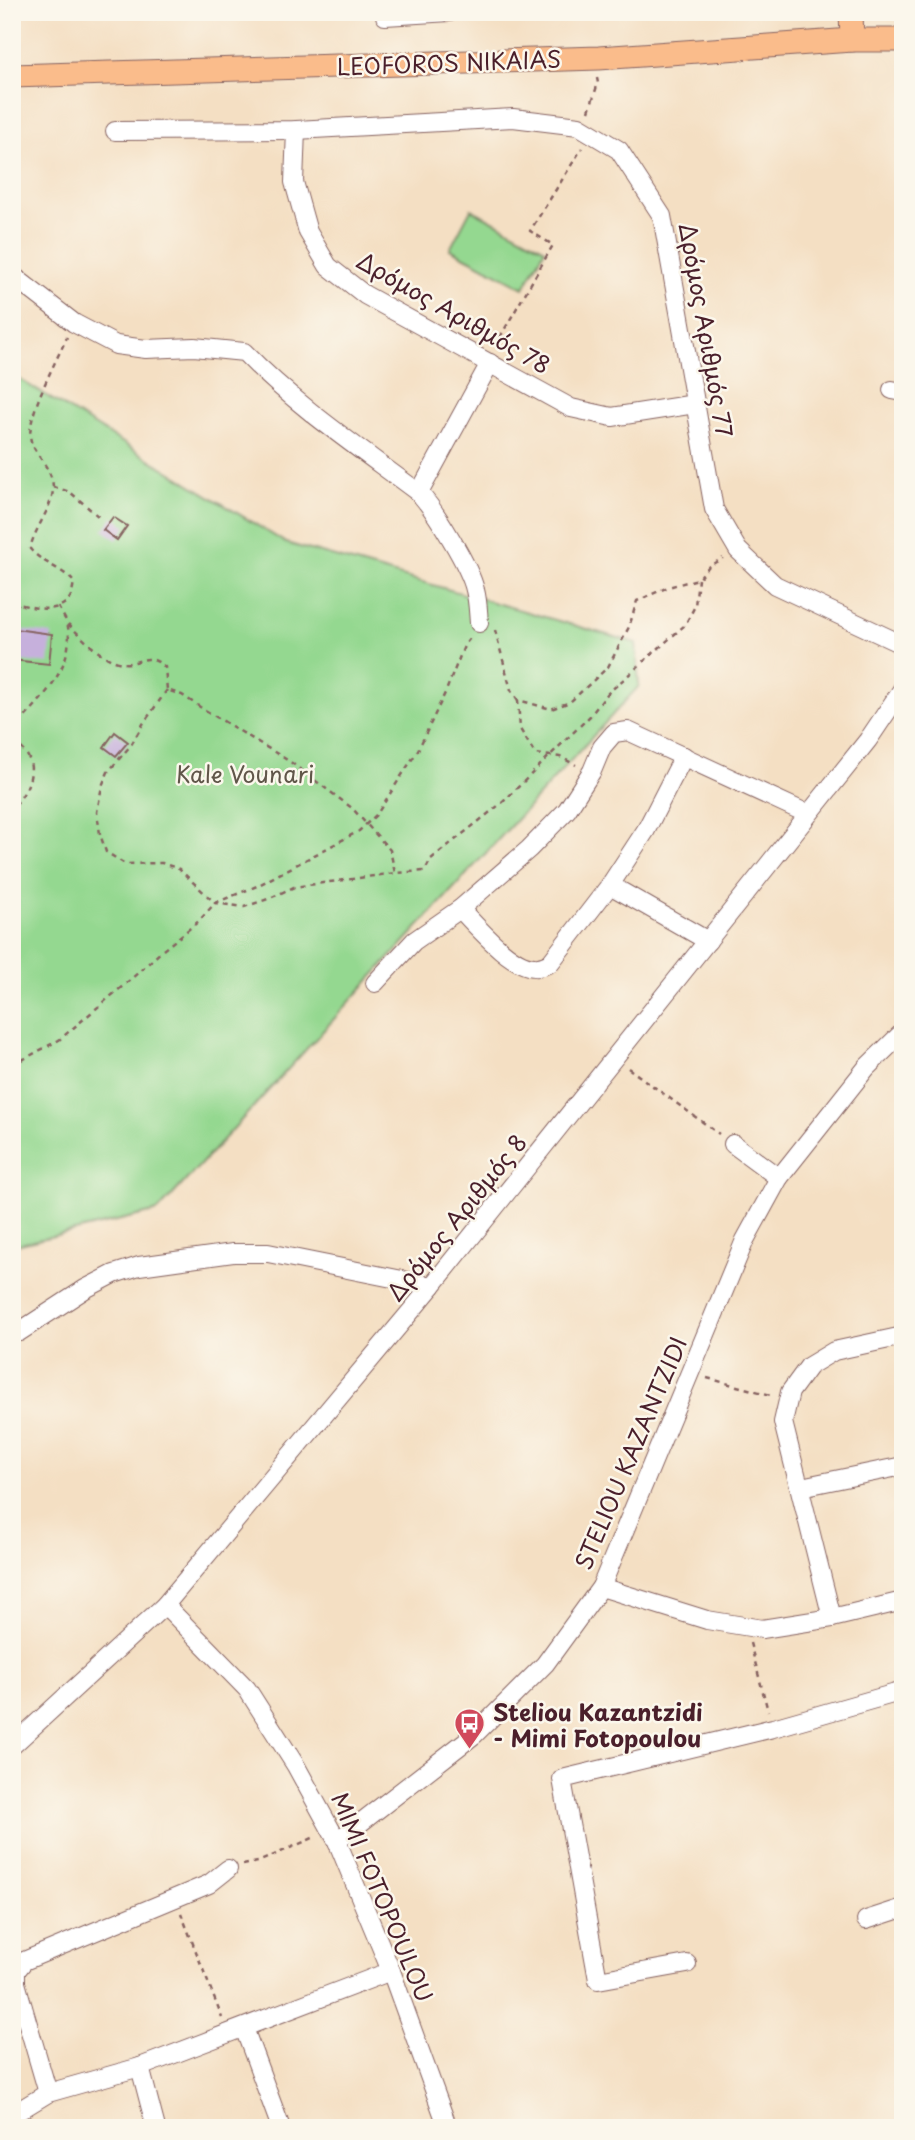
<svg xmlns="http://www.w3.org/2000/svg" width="915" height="2140" font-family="'Playpen Sans',sans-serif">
  <rect width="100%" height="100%" fill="#fbf7ec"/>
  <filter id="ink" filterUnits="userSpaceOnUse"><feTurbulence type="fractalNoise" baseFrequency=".0143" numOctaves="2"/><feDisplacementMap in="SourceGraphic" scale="14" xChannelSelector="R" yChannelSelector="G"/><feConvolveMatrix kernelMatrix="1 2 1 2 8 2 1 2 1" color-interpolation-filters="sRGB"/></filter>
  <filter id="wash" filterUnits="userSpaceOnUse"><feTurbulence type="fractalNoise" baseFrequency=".00686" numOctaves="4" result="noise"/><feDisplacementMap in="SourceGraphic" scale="28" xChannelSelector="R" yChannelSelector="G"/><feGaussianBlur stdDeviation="1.57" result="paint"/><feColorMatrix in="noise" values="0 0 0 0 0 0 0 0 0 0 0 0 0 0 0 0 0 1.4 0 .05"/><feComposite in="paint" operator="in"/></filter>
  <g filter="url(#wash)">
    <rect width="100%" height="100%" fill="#f4dfc3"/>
    <g fill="#94d890" stroke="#6f7c5e" stroke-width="2">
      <path d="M471,209L545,249L524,288L450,249Z"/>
      <path d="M19,379L286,543L636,643L639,686L158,1211L12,1246V380Z"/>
    </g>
    <g id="blocks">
      <g fill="#c6b0dc">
        <path d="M113,517L127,526L117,540L103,530Z"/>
        <path d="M15,629L52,634L49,664L12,660Z"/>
        <path d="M115,732L128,742L116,756L104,747Z"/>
      </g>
    </g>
  </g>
  <g filter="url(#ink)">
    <use href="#blocks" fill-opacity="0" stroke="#866260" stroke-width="2"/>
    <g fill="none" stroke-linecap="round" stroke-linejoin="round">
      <defs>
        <g id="minor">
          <path d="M385,16L450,12"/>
          <path d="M296,130L294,182L308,232L328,266L365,295L571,408L612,417L695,404"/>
          <path d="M115,131L296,130L513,118L579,126L619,150L662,216L714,509L738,550L775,585L903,645"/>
          <path d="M12,275L74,323L116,345L146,349L194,347L244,352C296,406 359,448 419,493C435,510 470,567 475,590C478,601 478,612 479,623"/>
          <path d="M892,390L903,392"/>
          <path d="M419,493L490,363"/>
          <path d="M610,885L708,941"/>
          <path d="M460,909C477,926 510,966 534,967C540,968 545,965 550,963L610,885L646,830L684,756"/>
          <path d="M375,983L414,941L460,909L529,849L567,810L592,771L602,747L614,733L628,731L808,814"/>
          <path d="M733,1144L779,1178"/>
          <path d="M12,1333L19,1332L85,1289L114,1274L139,1266L233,1253H268L432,1286"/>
          <path d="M801,1487L903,1466"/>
          <path d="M601,1587L707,1620L762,1629L832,1618L903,1601"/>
          <path d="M165,1605L247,1689L296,1766L337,1841L391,1971L448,2128"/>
          <path d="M832,1618L783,1422L790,1392L809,1366L834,1351L903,1336"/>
          <path d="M12,1746L165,1605L432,1286L868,740L903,688"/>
          <path d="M337,1841L475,1734L545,1664L601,1587L745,1240L779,1178L867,1067L903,1032"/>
          <path d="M866,1920L903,1908"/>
          <path d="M687,1964L598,1980L562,1779L773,1728L903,1691"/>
          <path d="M244,2028L281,2128"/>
          <path d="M140,2067L156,2128"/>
          <path d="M48,2093L16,1983V1971L24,1961L209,1884L228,1869"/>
          <path d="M12,2115L48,2093L140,2067L391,1971"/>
        </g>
        <g id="major">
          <path d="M851,12L852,40"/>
          <path d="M12,76L599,58L852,40H903"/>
        </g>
      </defs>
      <use href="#minor" stroke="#866260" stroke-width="20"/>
      <use href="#major" stroke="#866260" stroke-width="25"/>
      <g stroke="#866260" stroke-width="2.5" stroke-dasharray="5 5" stroke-linecap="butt">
        <path d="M589,111L598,83L597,78"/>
        <path d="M495,346L553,245L530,231L582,148"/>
        <path d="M53,487L70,492L99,517"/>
        <path d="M12,603C29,605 55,617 69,599C72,596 73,587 74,582C62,568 43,564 30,549C34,529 53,507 53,488C53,471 39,459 32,444C22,422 57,360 67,337"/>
        <path d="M12,612L19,604"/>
        <path d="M68,624C82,637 99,657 118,662C139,668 144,649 165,667L167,690L182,695L200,707L289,761L352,808L390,850L395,873"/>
        <path d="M495,630L511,690L518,700L551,709L570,702L608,667L629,627L637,601L668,587L698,579L709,566L723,558"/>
        <path d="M167,690L143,724L131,745L108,772L102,786L97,812L100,834L106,852L125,864L162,863L179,869L215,903L244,907L268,899L294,887L395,873L425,871L431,859L503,802L590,716L608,693L685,625L695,606L698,579"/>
        <path d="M518,700L520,729L535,754L560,757L576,765"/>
        <path d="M12,731C38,703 75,668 68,627C67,620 61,613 58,607"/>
        <path d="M12,742C42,757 32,788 12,808"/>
        <path d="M12,1063L24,1059L59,1040L130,980L163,950L199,921L215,903L257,886L359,831L377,814L418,750L446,691L464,646L470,638"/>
        <path d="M628,1068L719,1134"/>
        <path d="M707,1378L771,1395"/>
        <path d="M750,1643L768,1711"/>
        <path d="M243,1865L258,1862L315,1837"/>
        <path d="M181,1913L222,2018"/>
      </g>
      <use href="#minor" stroke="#fff" stroke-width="18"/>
      <use href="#major" stroke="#fabc8b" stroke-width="23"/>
    </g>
  </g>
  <defs>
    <symbol id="bus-pin" viewBox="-11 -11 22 30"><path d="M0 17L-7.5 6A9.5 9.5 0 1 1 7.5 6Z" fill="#d1495b" stroke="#fbf7ec"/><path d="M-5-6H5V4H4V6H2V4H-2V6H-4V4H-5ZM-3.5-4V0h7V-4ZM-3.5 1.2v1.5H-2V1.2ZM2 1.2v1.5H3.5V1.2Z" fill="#fff"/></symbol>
  </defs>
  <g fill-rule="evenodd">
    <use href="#bus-pin" x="452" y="1706" width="35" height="47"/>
  </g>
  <g text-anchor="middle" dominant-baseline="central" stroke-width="5" stroke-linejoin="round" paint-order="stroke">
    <g font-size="23" fill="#4a1f2b" stroke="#fbf7ec">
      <text transform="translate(449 62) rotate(-2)">LEOFOROS NIKAIAS</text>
      <text transform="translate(454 312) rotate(30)">Δρόμος Αριθμός 78</text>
      <text transform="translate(707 330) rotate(80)">Δρόμος Αριθμός 77</text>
      <text transform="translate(456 1217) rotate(-51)">Δρόμος Αριθμός 8</text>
      <text transform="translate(630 1453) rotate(-67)">STELIOU KAZANTZIDI</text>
      <text transform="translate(383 1897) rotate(67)">MIMI FOTOPOULOU</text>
    </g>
    <g font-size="23" fill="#605649" stroke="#fbf7ec">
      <text x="245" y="773">Kale Vounari</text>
    </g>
    <g font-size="23" font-weight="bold" fill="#4a1f2b" stroke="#fbf7ec" text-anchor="start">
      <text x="493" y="1711">Steliou Kazantzidi<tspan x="493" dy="26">- Mimi Fotopoulou</tspan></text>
    </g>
  </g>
  <rect width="915" height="2140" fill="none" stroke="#fbf7ec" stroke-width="42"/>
</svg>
